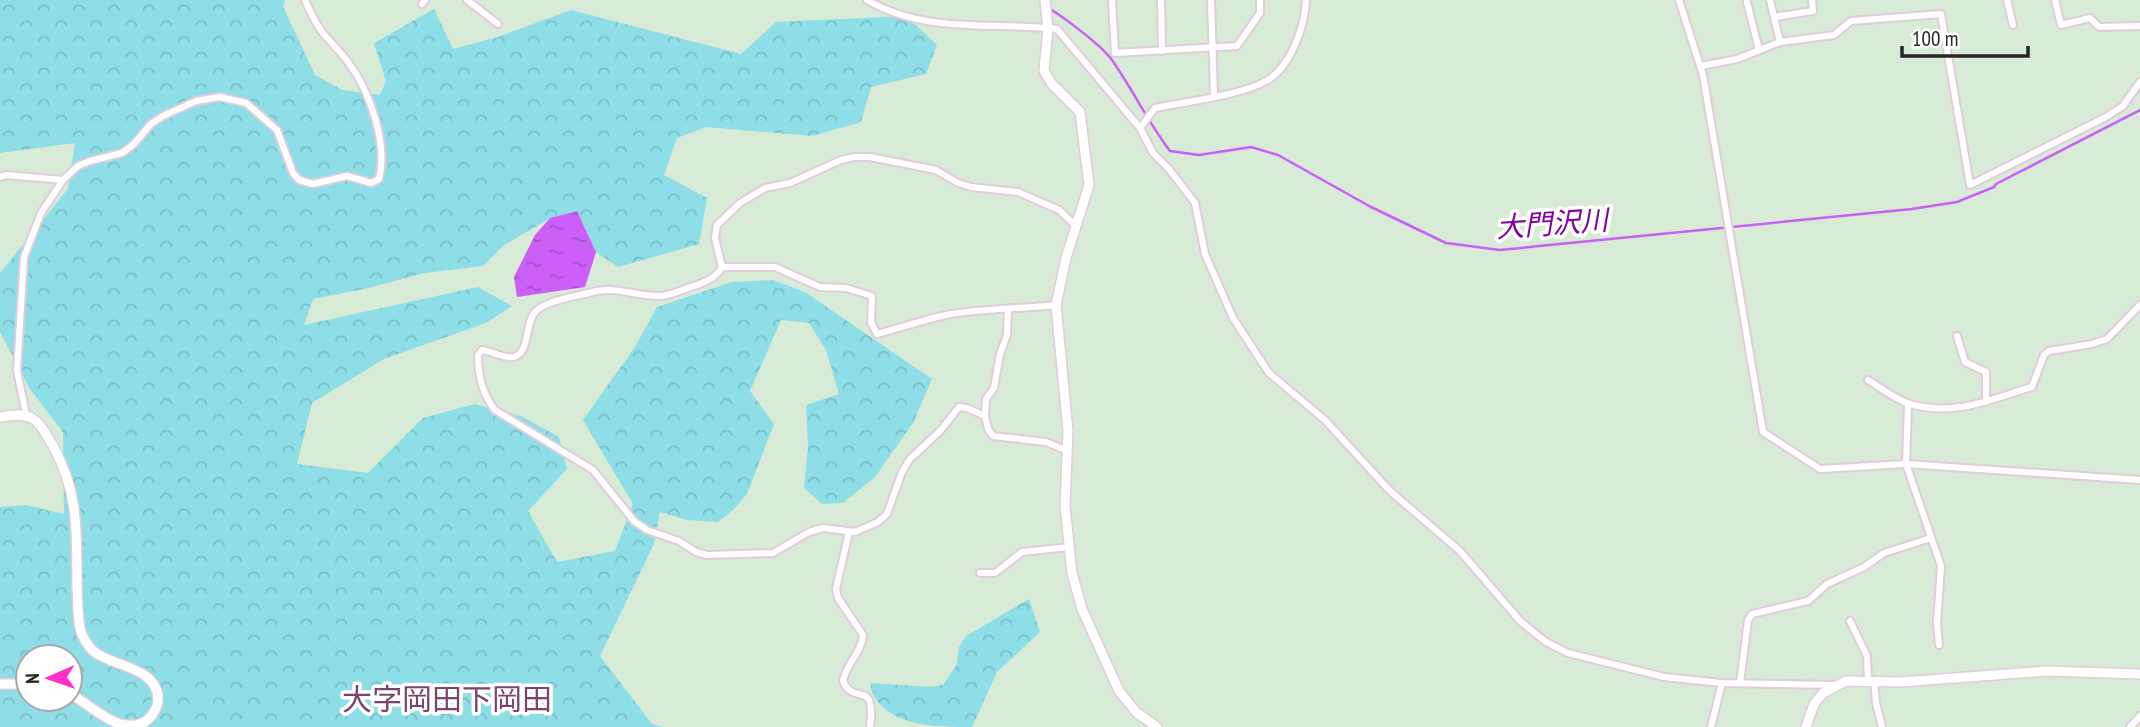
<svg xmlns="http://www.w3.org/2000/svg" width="2140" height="727" font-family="'PT Sans Narrow','Noto Sans JP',sans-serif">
  <defs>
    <pattern id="forest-crowns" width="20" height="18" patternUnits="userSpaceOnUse" patternTransform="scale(1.75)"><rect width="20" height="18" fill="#8ddee7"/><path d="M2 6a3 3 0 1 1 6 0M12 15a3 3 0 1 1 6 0" fill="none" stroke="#7abec6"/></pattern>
    <pattern id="water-ripples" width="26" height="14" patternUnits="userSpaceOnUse" patternTransform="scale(1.75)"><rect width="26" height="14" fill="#cb5ff8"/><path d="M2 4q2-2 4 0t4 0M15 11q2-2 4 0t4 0" fill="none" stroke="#a54ec9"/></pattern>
  </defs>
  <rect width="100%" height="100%" fill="#d7ebd7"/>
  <g fill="url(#forest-crowns)" fill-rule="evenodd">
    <path d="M0,0H285L283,7L315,75L342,90L380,95L386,81L374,43L434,9L453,49L498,37L571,10L741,54L776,22L906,16L937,45L926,74L871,87L861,122L812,136L706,127L677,138L664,175L707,198L699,244L618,267L596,252L577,211L550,218L503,246L483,266L425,273L364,289L313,299L304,325L478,287L512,306L486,323L384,359L312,403L297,464L368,473L423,418L475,404L521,416L559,437L567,469L528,511L557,562L615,551L633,504L583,420L635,347L657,307L732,282L773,280L805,292L932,379L913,423L875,477L843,503L822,504L804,488L808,446L806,405L839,394L826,350L809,323L781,320L750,391L774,424L747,494L734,509L718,522L687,520L660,512L654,544L600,656L652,724L663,727H0V507L26,505L64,514L63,432L30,389L0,332V273L68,189L75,143L0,153ZM28,657H70V699H28Z"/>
    <path d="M1029,599L1040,632L997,672L972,727C939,727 900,727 879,703C874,696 870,692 871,683L930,687L943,685L957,664L959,647L966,636Z"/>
  </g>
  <path fill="url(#water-ripples)" d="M577,211L596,252L585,287L517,297L514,277L535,235L550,218Z"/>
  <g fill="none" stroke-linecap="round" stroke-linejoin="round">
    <path stroke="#cb5ff8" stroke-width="2.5" d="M1050,9C1065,18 1102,46 1112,60C1133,90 1148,122 1170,151L1199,155L1251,147L1278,155L1371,207L1446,243L1500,250L1912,209L1957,202L1994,187L1996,184L2140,110"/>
    <defs>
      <g id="street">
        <path d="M467,0L498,24"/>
        <path d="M867,0C924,34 993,22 1057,29L1140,128L1153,153L1169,169L1195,203L1205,254L1233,318L1269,373L1325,420L1390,491L1460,551L1521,622L1546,642L1568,653L1664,677L1722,683L1834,685"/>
        <path d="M1112,0L1115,53L1237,46L1260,13V0"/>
        <path d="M1161,0L1162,51"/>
        <path d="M1211,0L1214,95"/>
        <path d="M1679,0L1703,75L1763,432L1820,469L1906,464L2140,480"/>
        <path d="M1770,0L1780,42"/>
        <path d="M2007,0L2013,25"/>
        <path d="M2055,0L2061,25L2090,18L2099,27L2140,26"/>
        <path d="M1747,2L1759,50"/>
        <path d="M422,4L425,0"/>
        <path d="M1774,17L1813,11L1812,0"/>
        <path d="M1701,66L1737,59L1780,42L1834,35L1851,21L1941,14L1970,185L2106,117L2123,106L2140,82"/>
        <path d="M1140,128L1155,108C1185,102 1242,95 1266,81C1291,67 1305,26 1306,0"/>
        <path d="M0,177L6,175L63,180"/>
        <path d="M722,267C717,277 707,281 697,285C686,288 673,295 661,296C639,297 619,287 597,291C582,295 547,300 536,311C524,322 531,352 514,357C504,359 492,351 482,350L478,355C478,375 482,394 495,410L593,470L634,521L647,530L679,541L696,552L707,555L773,553L809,532L823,528L855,532L878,522L887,514L902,472L910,459L941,430L959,407L967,408L985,416L988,429L993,436L1046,442L1068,451"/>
        <path d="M722,267L715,238L717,225L740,203L765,188L790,183L841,160L854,157H870L936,170L958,183L971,187L1018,192L1059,210L1077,227"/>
        <path d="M722,267H775L820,287L846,288L872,296L871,322L877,334C900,328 923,320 946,315C982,308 1019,309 1056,305"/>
        <path d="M1957,336L1965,362L1986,372V402"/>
        <path d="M1868,380C1881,388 1896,400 1910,404C1956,417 1990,399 2032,387L2044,355L2049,351L2092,344L2107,339L2140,305"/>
        <path d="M1908,404L1906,464L1941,566L1937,623L1939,645"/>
        <path d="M26,414L17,371L24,257L41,213L63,180L78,166L90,161L122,153L133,145L151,124L163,116L196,101L220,97L246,103L277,130L293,173L299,180L313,184L347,176L371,183L379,179C388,144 370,91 348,62C341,52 331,43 323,33C315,23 310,11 305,0"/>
        <path d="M985,416L986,399L994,388L1000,354L1007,335L1008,310"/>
        <path d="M849,532L836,589L838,598L863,635C862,652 846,664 843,681C854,707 876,677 870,727"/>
        <path d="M980,573H995L1022,552L1069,547"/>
        <path d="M1850,621L1867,656L1868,680"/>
        <path d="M1874,680L1876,703L1882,727"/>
        <path d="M1740,683L1748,620L1752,614L1808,601L1827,584L1864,567L1884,553L1931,538"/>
        <path d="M1711,727L1722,683"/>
        <path d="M2130,727L2140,716"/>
      </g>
      <g id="secondary">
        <path d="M1045,0L1048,28L1044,71L1052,84L1080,112L1089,185L1066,258L1056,305L1068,431L1065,506L1072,573L1082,609L1119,691L1137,713L1157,727"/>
        <path d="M0,417C33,411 37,418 53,446C80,496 76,531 77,585C78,599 77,614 80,628C82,636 87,645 93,651C112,667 157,666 158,699C158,707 153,716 146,721C138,726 129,726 120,724C102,718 87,703 70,694"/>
        <path d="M0,684H28"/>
        <path d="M1806,727L1814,704L1823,693L1846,681L1901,682L2047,671L2140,674"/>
      </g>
    </defs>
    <use href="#street" stroke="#e2ccdc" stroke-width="10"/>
    <use href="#secondary" stroke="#e2ccdc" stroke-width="12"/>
    <use href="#street" stroke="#fff" stroke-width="6"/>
    <use href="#secondary" stroke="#fff" stroke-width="9"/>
  </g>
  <g text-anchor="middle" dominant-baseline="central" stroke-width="7" stroke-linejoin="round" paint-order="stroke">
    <g font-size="28" font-style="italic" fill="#7e039f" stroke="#fff">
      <text transform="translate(1552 223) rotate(-4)">大門沢川</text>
    </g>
    <g font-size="30" fill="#7a446c" stroke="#fff">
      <text x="447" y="698">大字岡田下岡田</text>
    </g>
  </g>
  <g transform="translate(49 678) rotate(268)"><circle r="33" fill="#ffffff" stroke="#a9a9a9" stroke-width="2"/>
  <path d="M0-5L12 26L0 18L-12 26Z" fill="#ff30ca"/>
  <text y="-10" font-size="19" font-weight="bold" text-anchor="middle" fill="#272727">N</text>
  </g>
  <path d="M1902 46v10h126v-10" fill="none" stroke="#272727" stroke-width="3.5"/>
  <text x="1912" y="46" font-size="21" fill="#272727" stroke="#ffffff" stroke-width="5" paint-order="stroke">100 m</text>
</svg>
